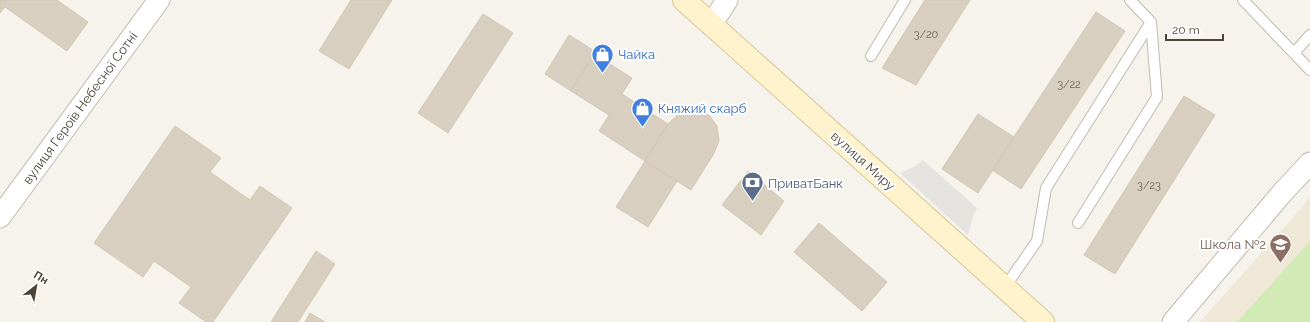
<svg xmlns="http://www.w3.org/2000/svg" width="1310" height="322" font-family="Raleway,sans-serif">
  <rect width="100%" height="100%" fill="#f6f3ec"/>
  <path fill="#efe8d6" d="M1310,197V322H1200L1302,207Z"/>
  <path fill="#d2eab5" d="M1310,241V322H1237Z"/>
  <path fill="#e5e3e0" d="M923,160L977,208L973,217L968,235L900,173L916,166Z"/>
  <g fill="#d8cfc1" stroke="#d3c7b4">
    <path d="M0,0H57L88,22L67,51L5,7L0,13Z"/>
    <path d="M351,0H392L349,69L319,51Z"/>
    <path d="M925,0H970L916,85L882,68Z"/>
    <path d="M1096,12L1125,31L1021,189L992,170Z"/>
    <path d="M483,14L513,33L448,133L418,113Z"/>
    <path d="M569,35L596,52L571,91L545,74Z"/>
    <path d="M594,54L632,78L622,94L668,124L645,161L599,131L609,115L571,91Z"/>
    <path d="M1184,96L1215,115L1115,274L1084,255Z"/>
    <path d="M693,110L709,115L717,126L719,141L713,155L691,190L645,161L668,124L680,113Z"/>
    <path d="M978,114L1014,137L978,193L942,169Z"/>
    <path d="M175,126L221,158L210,172L250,200L260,186L292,208L213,322H206L179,303L191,287L154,261L143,277L94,243Z"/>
    <path d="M645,161L677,181L648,227L616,207Z"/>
    <path d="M748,171L784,201L761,235L722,205Z"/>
    <path d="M819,223L887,282L862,311L794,252Z"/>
    <path d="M316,251L335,264L298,322H271Z"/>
    <path d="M310,313L325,322H305Z"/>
  </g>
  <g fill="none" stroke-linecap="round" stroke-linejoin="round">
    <defs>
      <g id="lane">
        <path d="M1243,0L1310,70"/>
        <path d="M1294,53L1310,35"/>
        <path d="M871,56L905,0"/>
        <path d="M1078,223L1157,97L1151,22L1130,0"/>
        <path d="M1005,287L1037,241L1046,188L1151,22"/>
      </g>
      <g id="street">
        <path d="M711,25L727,0"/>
        <path d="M0,217L159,0"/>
        <path d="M1173,322L1283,192L1310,163"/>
      </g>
      <path id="secondary" d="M684,0L1043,322"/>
    </defs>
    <use href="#lane" stroke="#c2bbae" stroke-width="12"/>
    <use href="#street" stroke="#c2bbae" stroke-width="23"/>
    <use href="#secondary" stroke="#d6c79b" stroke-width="24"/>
    <use href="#lane" stroke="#fff" stroke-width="10"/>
    <use href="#street" stroke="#fff" stroke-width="21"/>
    <use href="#secondary" stroke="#fff3cd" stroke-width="22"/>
  </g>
  <defs>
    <symbol id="shop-pin" viewBox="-11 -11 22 30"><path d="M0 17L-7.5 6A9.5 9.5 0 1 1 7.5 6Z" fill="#3f7fe0" stroke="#fff"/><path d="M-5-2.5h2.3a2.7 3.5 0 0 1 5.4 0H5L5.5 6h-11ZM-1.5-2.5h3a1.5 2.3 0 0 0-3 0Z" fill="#fff"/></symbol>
    <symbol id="bank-pin" viewBox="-11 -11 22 30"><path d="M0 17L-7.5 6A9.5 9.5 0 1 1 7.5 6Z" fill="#5c6f8a" stroke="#fff"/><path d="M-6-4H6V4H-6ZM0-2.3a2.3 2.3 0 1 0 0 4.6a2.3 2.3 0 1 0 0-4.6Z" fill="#fff"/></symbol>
    <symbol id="school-pin" viewBox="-11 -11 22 30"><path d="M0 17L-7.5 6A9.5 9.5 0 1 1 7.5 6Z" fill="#8d6e63" stroke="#fff"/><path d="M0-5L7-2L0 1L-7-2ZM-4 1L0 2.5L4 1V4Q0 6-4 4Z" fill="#fff"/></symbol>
  </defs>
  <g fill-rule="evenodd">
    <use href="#shop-pin" x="590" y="42" width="25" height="34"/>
    <use href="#shop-pin" x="630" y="96" width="25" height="34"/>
    <use href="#bank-pin" x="740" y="170" width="25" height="34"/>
    <use href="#school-pin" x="1268" y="232" width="25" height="34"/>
  </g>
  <g text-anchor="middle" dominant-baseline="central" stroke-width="4" stroke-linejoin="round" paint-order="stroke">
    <g font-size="11" fill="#6e675b">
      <text x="926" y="34">3/20</text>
      <text x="1069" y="84">3/22</text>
      <text x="1149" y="185">3/23</text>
    </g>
    <g font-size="13" fill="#366cbe" stroke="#fff" text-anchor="start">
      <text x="618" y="54">Чайка</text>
      <text x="658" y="108">Княжий скарб</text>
    </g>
    <g font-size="13" fill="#4b4439" stroke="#fff">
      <text transform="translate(80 108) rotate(-54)">вулиця Героїв Небесної Сотні</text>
      <text transform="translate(863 161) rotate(42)">вулиця Миру</text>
    </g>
    <g font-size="13" fill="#4e5e75" stroke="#fff" text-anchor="start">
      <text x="768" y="183">ПриватБанк</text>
    </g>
    <g font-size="13" fill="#785e54" stroke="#fff" text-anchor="end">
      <text x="1266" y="244">Школа №2</text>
    </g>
  </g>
  <g transform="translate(36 286) rotate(31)" stroke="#ffffff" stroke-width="3" paint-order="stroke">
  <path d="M0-3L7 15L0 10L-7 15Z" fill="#4b4439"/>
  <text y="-6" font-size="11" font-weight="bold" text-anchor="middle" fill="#4b4439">Пн</text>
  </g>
  <path d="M1166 34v6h57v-6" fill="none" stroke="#4b4439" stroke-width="2"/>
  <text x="1172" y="34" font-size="12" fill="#4b4439" stroke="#ffffff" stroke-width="3" paint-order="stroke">20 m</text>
</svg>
